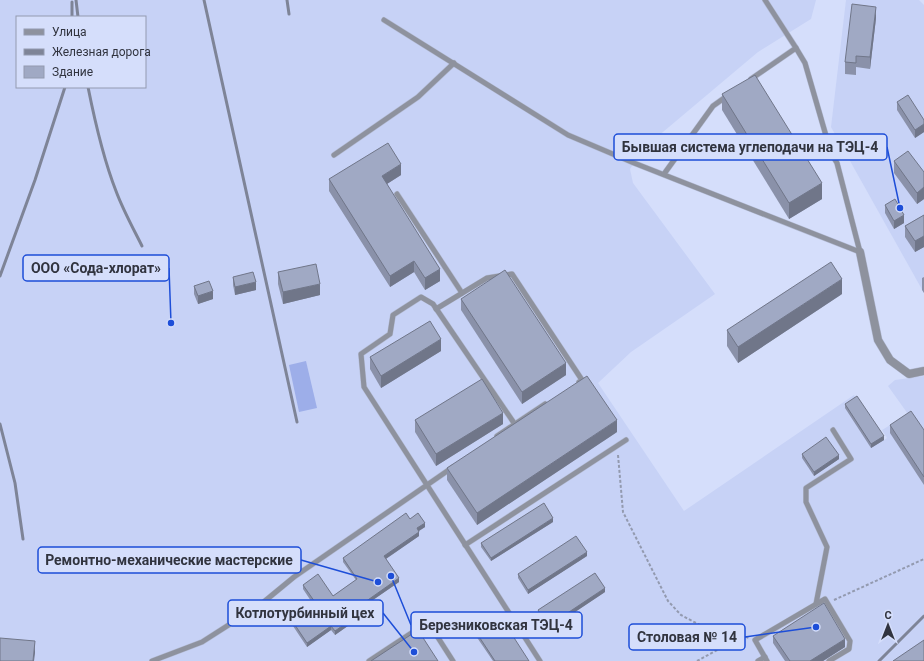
<svg xmlns="http://www.w3.org/2000/svg" width="924" height="661" font-family="Roboto,sans-serif">
  <rect width="100%" height="100%" fill="#d5defb"/>
  <g fill="#c7d2f6" fill-rule="evenodd">
    <path d="M0,0H816L811,19L758,52L644,148L630,169L633,183L715,294L631,352L598,383L684,511L854,395L884,440L887,438L882,430L908,414L888,386L895,380L924,376V661H0ZM17,17H145V87H17Z"/>
    <path d="M846,0H919L924,5V293L831,127Z"/>
  </g>
  <path fill="#9daee9" d="M306,361L317,408L299,412L289,365Z"/>
  <g fill="none" stroke-linecap="round" stroke-linejoin="round">
    <defs>
      <g id="service">
        <path d="M765,0L796,48"/>
        <path d="M384,20L568,135L634,163L860,252"/>
        <path d="M751,79L796,48L805,63L831,153L837,163L860,252"/>
        <path d="M334,155L418,97L454,63"/>
        <path d="M664,174L713,106L727,96"/>
        <path d="M397,194L462,293"/>
        <path d="M436,309L487,278L512,274L582,380L579,382"/>
        <path d="M514,423L433,304L421,297L393,315L390,334L361,354L364,387L540,661"/>
        <path d="M497,436L545,404"/>
        <path d="M465,545L626,440"/>
        <path d="M816,604L827,547L806,502V488L851,459L833,430"/>
        <path d="M152,661L202,642L260,605L294,577L453,467"/>
        <path d="M369,661L428,622L453,661"/>
        <path d="M758,661L765,657"/>
        <path d="M767,661L755,640L825,599L850,641L849,649L829,661"/>
      </g>
      <path id="minor" d="M860,252L878,340L890,360L909,374L924,371"/>
    </defs>
    <use href="#service" stroke="#b4bcd5" stroke-width="6"/>
    <use href="#minor" stroke="#b4bcd5" stroke-width="9"/>
    <g stroke="#939aaf" stroke-width="2" stroke-dasharray="3 2" stroke-linecap="butt">
      <path d="M618,455L623,512L668,601L681,615L696,623L708,629L737,632L743,636"/>
      <path d="M834,600L924,559"/>
      <path d="M697,661L743,636L749,638"/>
    </g>
    <use href="#service" stroke="#8e929e" stroke-width="5"/>
    <use href="#minor" stroke="#8e929e" stroke-width="8"/>
    <g stroke="#7e8497" stroke-width="3">
      <path d="M76,0L78,17"/>
      <path d="M204,0L297,422"/>
      <path d="M287,0L289,14"/>
      <path d="M72,17V2"/>
      <path d="M88,87C95,122 103,158 116,191C123,210 133,228 142,246"/>
      <path d="M0,276L35,180L65,87"/>
      <path d="M0,424L15,483L23,539"/>
      <path d="M879,661L924,616"/>
    </g>
  </g>
  <g fill="#8a91a9">
    <path d="M876,18L870,69L856,67V75L845,74V62Z"/>
    <path d="M722,94L822,199L789,219L722,110Z"/>
    <path d="M897,102L924,120V132L915,138L897,110Z"/>
    <path d="M894,161L924,172V199L917,204L894,173Z"/>
    <path d="M401,175L387,184L440,281L425,290L414,272L390,287L329,191V179Z"/>
    <path d="M885,205L904,223L894,229L885,213Z"/>
    <path d="M924,215V247L915,252L905,237V226Z"/>
    <path d="M278,272L320,295L283,304L278,284Z"/>
    <path d="M233,277L256,290L235,295L233,285Z"/>
    <path d="M924,277V293L922,290V278Z"/>
    <path d="M194,286L213,299L198,304L194,294Z"/>
    <path d="M842,294L738,363L727,346V330Z"/>
    <path d="M461,299L566,375L522,404L461,310Z"/>
    <path d="M441,351L381,388L370,369V357Z"/>
    <path d="M845,404L884,440L871,448L845,408Z"/>
    <path d="M415,420L503,424L436,466L415,432Z"/>
    <path d="M890,425L924,430V485L890,433Z"/>
    <path d="M617,432L477,525L447,480V468Z"/>
    <path d="M802,454L839,459L814,476L802,458Z"/>
    <path d="M410,519L425,527L419,531V536L386,559L399,582L350,616L352,623L335,635L331,630L307,647L293,626V622L315,607L303,589V585L333,596L356,580L343,562V558Z"/>
    <path d="M553,522L491,561L481,547V543Z"/>
    <path d="M587,556L528,594L518,578V574Z"/>
    <path d="M605,592L548,630L538,614V610Z"/>
    <path d="M476,632L529,661H493L476,636Z"/>
    <path d="M773,636L845,647L823,661H785L773,643Z"/>
  </g>
  <g fill="#707689">
    <path d="M876,7V18L870,69V57Z"/>
    <path d="M924,124V132L915,138V130Z"/>
    <path d="M401,164V175L382,187V176Z"/>
    <path d="M822,183V199L789,219V203Z"/>
    <path d="M924,187V199L917,204V193Z"/>
    <path d="M904,215V223L894,229V221Z"/>
    <path d="M924,236V247L915,252V241Z"/>
    <path d="M414,261V272L390,287V276Z"/>
    <path d="M440,269V281L425,290V278Z"/>
    <path d="M842,279V294L738,363V347Z"/>
    <path d="M256,282V290L235,295V287Z"/>
    <path d="M320,284V295L283,304V292Z"/>
    <path d="M213,291V299L198,304V296Z"/>
    <path d="M441,339V351L381,388V376Z"/>
    <path d="M566,363V375L522,404V392Z"/>
    <path d="M503,413V424L436,466V454Z"/>
    <path d="M617,420V432L477,525V513Z"/>
    <path d="M884,436V440L871,448V444Z"/>
    <path d="M839,455V459L814,476V472Z"/>
    <path d="M553,518V522L491,561V558Z"/>
    <path d="M425,523V527L417,532V528Z"/>
    <path d="M419,532V536L384,560V556Z"/>
    <path d="M587,552V556L528,594V590Z"/>
    <path d="M399,578V582L348,617V614Z"/>
    <path d="M605,588V592L548,630V626Z"/>
    <path d="M352,619V623L335,635V631Z"/>
    <path d="M331,626V630L307,647V643Z"/>
    <path d="M845,639V647L823,661H810Z"/>
    <path d="M35,641V653L34,661H33Z"/>
  </g>
  <g fill="#a0a9c4" stroke="#707689">
    <path d="M852,4L876,7L870,57L856,56V63L845,62Z"/>
    <path d="M755,75L822,183L789,203L722,94Z"/>
    <path d="M908,95L924,120V124L915,130L897,102Z"/>
    <path d="M388,143L401,164L382,176L440,269L425,278L414,261L390,276L329,179Z"/>
    <path d="M908,151L924,172V187L917,193L894,161Z"/>
    <path d="M895,199L904,215L894,221L885,205Z"/>
    <path d="M924,215V236L915,241L905,226Z"/>
    <path d="M831,262L842,279L738,347L727,330Z"/>
    <path d="M316,264L320,284L283,292L278,272Z"/>
    <path d="M505,270L566,363L522,392L461,299Z"/>
    <path d="M253,272L256,282L235,287L233,277Z"/>
    <path d="M209,281L213,291L198,296L194,286Z"/>
    <path d="M430,321L441,339L381,376L370,357Z"/>
    <path d="M587,376L617,420L477,513L447,468Z"/>
    <path d="M482,379L503,413L436,454L415,420Z"/>
    <path d="M857,396L884,436L871,444L845,404Z"/>
    <path d="M911,411L924,430V477L890,425Z"/>
    <path d="M826,437L839,455L814,472L802,454Z"/>
    <path d="M544,503L553,518L491,558L481,543Z"/>
    <path d="M406,513L410,519L418,513L425,523L417,528L419,532L384,556L399,578L348,614L352,619L335,631L331,626L307,643L293,622L317,605L303,585L318,574L333,596L357,579L343,558Z"/>
    <path d="M576,536L587,552L528,590L518,574Z"/>
    <path d="M595,573L605,588L548,626L538,610Z"/>
    <path d="M824,603L845,639L810,661H790L773,636Z"/>
    <path d="M500,616L529,661H495L476,632Z"/>
    <path d="M418,630L438,661H371Z"/>
    <path d="M0,638L35,641L33,661H0Z"/>
    <path d="M924,640V661H893Z"/>
  </g>
  <path fill="none" stroke="#1d4ed8" stroke-width="1.5" d="M900 208L887 147M171 323L169 268M378 582L301 560M414 652L383 613M391 576L411 625M816 627L745 637"/>
  <g fill="#1d4ed8" stroke="#d5defb" stroke-width="1.5">
    <circle cx="900" cy="208" r="4"/>
    <circle cx="171" cy="323" r="4"/>
    <circle cx="378" cy="582" r="4"/>
    <circle cx="414" cy="652" r="4"/>
    <circle cx="391" cy="576" r="4"/>
    <circle cx="816" cy="627" r="4"/>
  </g>
  <g fill="#d5defb" stroke="#1d4ed8" stroke-width="1.5">
    <rect x="614" y="134" width="273" height="26" rx="4"/>
    <rect x="23" y="255" width="146" height="26" rx="4"/>
    <rect x="38" y="547" width="263" height="26" rx="4"/>
    <rect x="228" y="600" width="155" height="26" rx="4"/>
    <rect x="411" y="612" width="171" height="26" rx="4"/>
    <rect x="629" y="624" width="116" height="26" rx="4"/>
  </g>
  <g font-size="14" text-anchor="middle" font-weight="bold" fill="#31343f">
    <text x="750" y="152">Бывшая система углеподачи на ТЭЦ-4</text>
    <text x="96" y="273">ООО «Сода-хлорат»</text>
    <text x="169" y="565">Ремонтно-механические мастерские</text>
    <text x="305" y="618">Котлотурбинный цех</text>
    <text x="496" y="630">Березниковская ТЭЦ-4</text>
    <text x="687" y="642">Cтоловая № 14</text>
  </g>
  <rect x="16" y="16" width="130" height="72" fill="#d5defb" stroke="#939ab0"/>
  <rect x="24" y="29" width="20" height="6" fill="#8e929e" stroke="#939ab0"/>
  <text x="52" y="36" font-size="12" fill="#31343f">Улица</text>
  <rect x="24" y="49" width="20" height="6" fill="#7e8497" stroke="#939ab0"/>
  <text x="52" y="56" font-size="12" fill="#31343f">Железная дорога</text>
  <rect x="24" y="66" width="20" height="12" fill="#a0a9c4" stroke="#939ab0"/>
  <text x="52" y="76" font-size="12" fill="#31343f">Здание</text>
  <g transform="translate(888 625)" stroke="#d5defb" stroke-width="3" paint-order="stroke">
  <path d="M0-3L7 15L0 10L-7 15Z" fill="#31343f"/>
  <text y="-6" font-size="11" font-weight="bold" text-anchor="middle" fill="#31343f">С</text>
  </g>
</svg>
